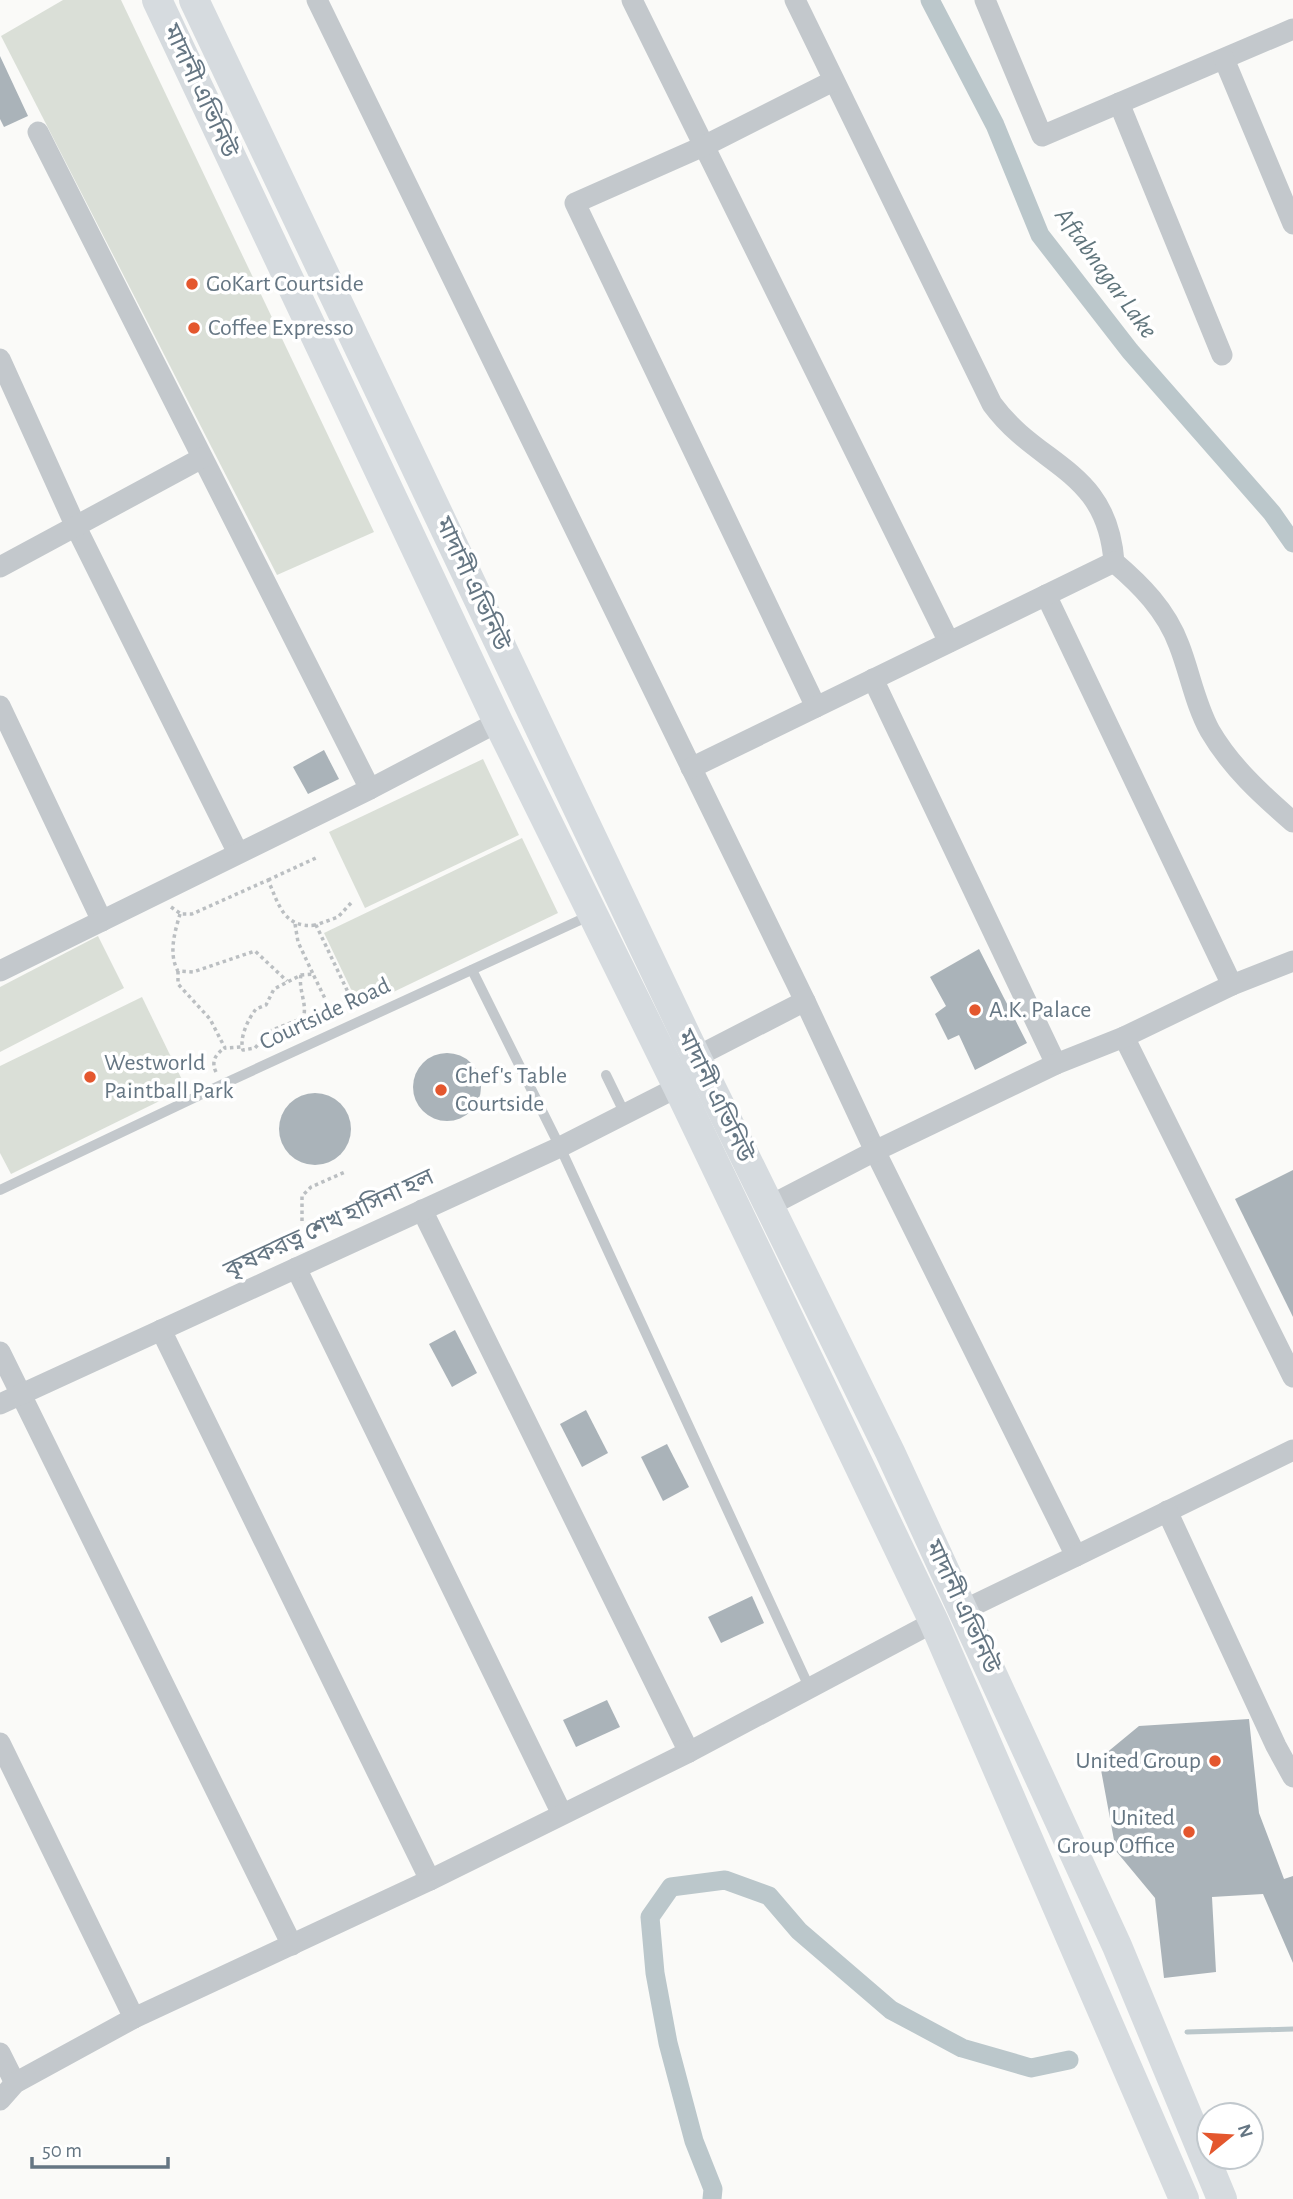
<svg xmlns="http://www.w3.org/2000/svg" width="1293" height="2199" font-family="'Alegreya Sans','Noto Sans Bengali',sans-serif">
  <rect width="100%" height="100%" fill="#fafaf8"/>
  <g fill="#dadfd7">
    <path d="M63,0H121L374,532L277,575L1,36Z"/>
    <path d="M483,759L519,835L365,908L329,832Z"/>
    <path d="M522,838L558,913L360,1008L324,933Z"/>
    <path d="M98,936L124,988L0,1052V987Z"/>
    <path d="M142,997L186,1088L11,1174L0,1153V1066Z"/>
  </g>
  <g fill="none" stroke-linecap="round" stroke-linejoin="round">
    <path stroke="#bbc7cb" stroke-width="5" d="M1187,2032L1293,2029"/>
    <g stroke="#bbc7cb" stroke-width="19">
      <path d="M930,0L995,125L1040,235L1130,351L1272,513L1293,543"/>
      <path d="M712,2199L713,2189L694,2141L668,2043L655,1973L650,1917L671,1887L725,1880L769,1896L799,1931L891,2010L962,2048L1031,2068L1069,2060"/>
    </g>
  </g>
  <g fill="#aab3b9">
    <path d="M0,56L28,116L4,127L0,119Z"/>
    <path d="M324,750L339,779L308,794L293,767Z"/>
    <path d="M979,949L1027,1043L975,1070L959,1035L948,1040L935,1014L946,1006L930,977Z"/>
    <circle cx="447" cy="1087" r="34"/>
    <circle cx="315" cy="1129" r="36"/>
    <path d="M1293,1170V1317L1235,1199Z"/>
    <path d="M455,1330L477,1373L452,1387L429,1344Z"/>
    <path d="M586,1410L608,1453L582,1467L560,1424Z"/>
    <path d="M667,1444L689,1487L663,1501L641,1457Z"/>
    <path d="M752,1596L764,1623L721,1643L708,1617Z"/>
    <path d="M607,1700L620,1727L576,1747L563,1720Z"/>
    <path d="M1249,1719L1259,1813L1284,1879L1293,1876V1963L1263,1894L1212,1897L1216,1972L1164,1978L1155,1898L1116,1851L1099,1759L1139,1726Z"/>
  </g>
  <g fill="none" stroke-linecap="round" stroke-linejoin="round">
    <g stroke="#bbbfc2" stroke-width="3.5" stroke-dasharray="3.5 3.5" stroke-linecap="butt">
      <path d="M268,880L318,857"/>
      <path d="M351,903L338,917L316,925L356,1009"/>
      <path d="M171,907L181,914H192L268,880C279,905 284,929 316,925"/>
      <path d="M180,914C175,931 168,954 178,971L193,972L255,951L287,981"/>
      <path d="M295,924L298,942L313,974"/>
      <path d="M178,971V984L210,1019L225,1048L241,1047"/>
      <path d="M301,975C298,990 308,1005 303,1018L270,1031L255,1048L243,1050C239,1038 248,1019 256,1009L266,1005L274,989L301,975L313,974L335,1019"/>
      <path d="M216,1072C211,1062 215,1054 225,1048"/>
      <path d="M302,1221V1196L311,1187L345,1172"/>
    </g>
    <g stroke="#c3c8cc" stroke-width="10">
      <path d="M472,970L560,1147L810,1689"/>
      <path d="M606,1075L625,1114"/>
      <path d="M0,1190L221,1085L591,915"/>
    </g>
    <g stroke="#c3c8cc" stroke-width="21">
      <path d="M317,0L805,1001L875,1151L1076,1556L1293,1450"/>
      <path d="M632,0L949,642"/>
      <path d="M795,0L992,404C1039,468 1107,468 1114,562C1141,585 1166,610 1179,645C1190,673 1195,704 1210,731C1231,767 1262,795 1293,822"/>
      <path d="M985,0L1042,136L1293,29"/>
      <path d="M1224,59L1293,224"/>
      <path d="M1119,103L1222,355"/>
      <path d="M38,132L370,789"/>
      <path d="M0,359L76,527L238,853"/>
      <path d="M0,567L202,458"/>
      <path d="M1046,595L1232,985"/>
      <path d="M873,679L1056,1064"/>
      <path d="M0,706L102,921"/>
      <path d="M816,707L575,203L706,145L833,81"/>
      <path d="M691,768L1114,562"/>
      <path d="M0,971L370,789L498,722"/>
      <path d="M1124,1037L1293,1377"/>
      <path d="M696,1057L805,1001"/>
      <path d="M769,1206L875,1151L1056,1064L1124,1037L1232,985L1293,961"/>
      <path d="M422,1210L689,1752"/>
      <path d="M296,1268L562,1814"/>
      <path d="M161,1330L430,1880"/>
      <path d="M0,1352L292,1945"/>
      <path d="M0,1404L560,1147L678,1087"/>
      <path d="M1167,1511L1276,1746L1293,1777"/>
      <path d="M964,1610L1076,1556"/>
      <path d="M0,1743L134,2018"/>
      <path d="M0,2053L15,2083"/>
      <path d="M0,2100L15,2083L134,2018L430,1880L689,1752L934,1622"/>
    </g>
    <g stroke="#d6dbdf" stroke-width="30">
      <path d="M157,0L498,722L678,1087L934,1622L1184,2199"/>
      <path d="M194,0L696,1057L890,1452L1117,1946L1222,2199"/>
    </g>
  </g>
  <g fill="#e4572e" stroke="#fff" stroke-width="2.5">
    <circle cx="192" cy="284" r="7"/>
    <circle cx="194" cy="328" r="7"/>
    <circle cx="975" cy="1010" r="7"/>
    <circle cx="90" cy="1077" r="7"/>
    <circle cx="441" cy="1090" r="7"/>
    <circle cx="1215" cy="1761" r="7"/>
    <circle cx="1189" cy="1832" r="7"/>
  </g>
  <g text-anchor="middle" dominant-baseline="central" stroke-width="7" stroke-linejoin="round" paint-order="stroke">
    <g font-size="24" fill="#657683" stroke="#fff">
      <text transform="translate(200 91) rotate(65)">মাদানী এভিনিউ</text>
      <text transform="translate(472 584) rotate(65)">মাদানী এভিনিউ</text>
      <text transform="translate(325 1014) rotate(-25)">Courtside Road</text>
      <text transform="translate(715 1096) rotate(64)">মাদানী এভিনিউ</text>
      <text transform="translate(329 1224) rotate(-25)">কৃষকরত্ন শেখ হাসিনা হল</text>
      <text transform="translate(962 1607) rotate(65)">মাদানী এভিনিউ</text>
    </g>
    <g font-size="24" fill="#657683" stroke="#fff" text-anchor="start">
      <text x="206" y="284">GoKart Courtside</text>
      <text x="208" y="328">Coffee Expresso</text>
      <text x="989" y="1010">A.K. Palace</text>
      <text x="104" y="1063">Westworld<tspan x="104" dy="28">Paintball Park</tspan></text>
      <text x="455" y="1076">Chef's Table<tspan x="455" dy="28">Courtside</tspan></text>
      <text x="1201" y="1761" text-anchor="end">United Group</text>
      <text x="1175" y="1818" text-anchor="end">United<tspan x="1175" dy="28">Group Office</tspan></text>
    </g>
    <g font-size="26" font-style="italic" fill="#60757c" stroke="#fff">
      <text transform="translate(1106 273) rotate(54)">Aftabnagar Lake</text>
    </g>
  </g>
  <g transform="translate(1230 2136) rotate(72)"><circle r="33" fill="#ffffff" stroke="#c1c8cd" stroke-width="2"/>
  <path d="M0-5L12 26L0 18L-12 26Z" fill="#e4572e"/>
  <text y="-10" font-size="19" font-weight="bold" text-anchor="middle" fill="#657683">N</text>
  </g>
  <path d="M32 2157v10h136v-10" fill="none" stroke="#657683" stroke-width="3.5"/>
  <text x="42" y="2157" font-size="21" fill="#657683" stroke="#ffffff" stroke-width="5" paint-order="stroke">50 m</text>
</svg>
